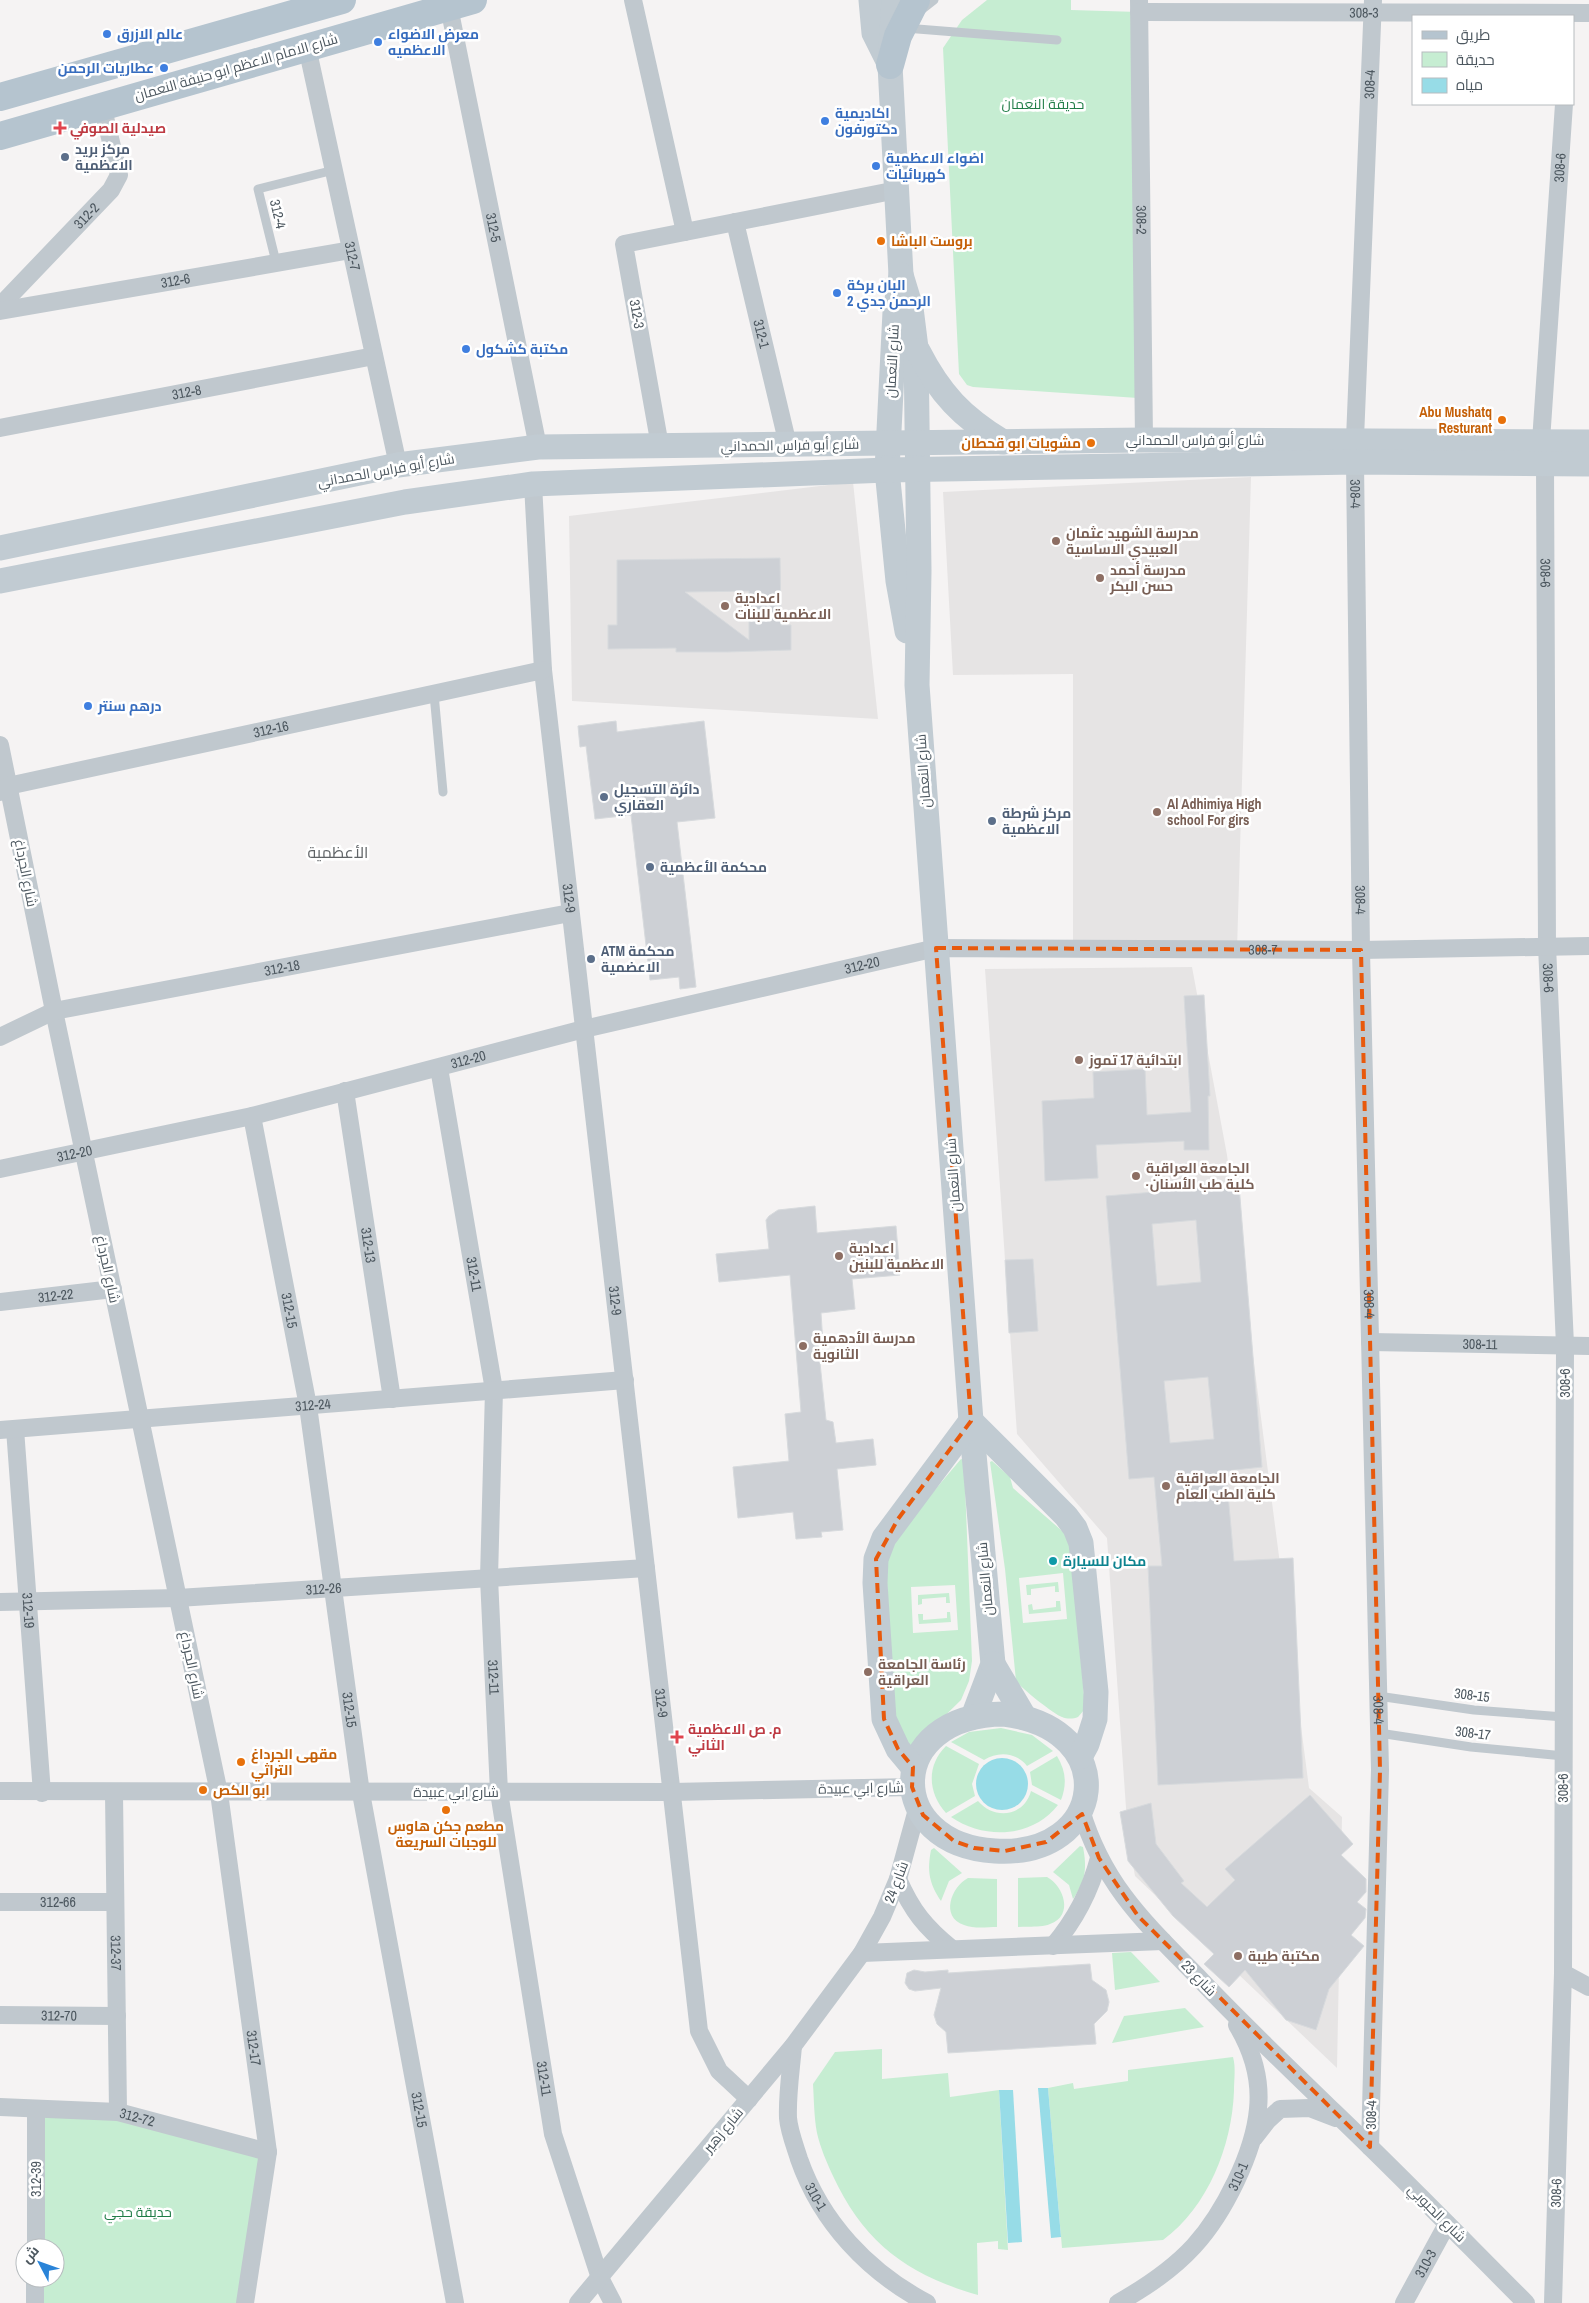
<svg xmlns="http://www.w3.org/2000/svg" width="1589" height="2303" font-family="'Archivo Narrow',Cairo,sans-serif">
  <rect width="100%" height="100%" fill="#f5f3f3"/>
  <g fill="#e6e4e4">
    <path d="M1251,477L1237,950L1073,949V674L953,675L943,492Z"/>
    <path d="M853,482L878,719L572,701L569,516Z"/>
    <path d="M1192,967L1227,1155L1309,1788L1342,1817L1337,2068L1135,1876L1128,1836L1107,1538L1017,1434L985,969Z"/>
  </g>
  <g fill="#c6edd2" fill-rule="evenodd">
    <path d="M987,0H1071V10L1139,12L1138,398L973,387L967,385L959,374L943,48L962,20Z"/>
    <path d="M961,1459L964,1460L972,1661L969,1681L961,1700L913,1747L896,1735L885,1549ZM955,1585L958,1630L913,1633L911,1587Z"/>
    <path d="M992,1461L1010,1477L1013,1488L1069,1537L1083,1683L1085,1709L1078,1717C1073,1719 1067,1719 1062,1717C1055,1715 1021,1688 1016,1681L1005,1569L990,1462ZM1063,1573L1067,1619L1023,1623L1019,1578Z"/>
    <path d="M1058,1582L1059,1592H1055V1586L1031,1589V1595H1027L1026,1585Z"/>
    <path d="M949,1593L950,1603H946V1597L922,1599V1604L918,1605V1595Z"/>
    <path d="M1056,1601H1060L1061,1611L1029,1614L1028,1605L1032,1604L1033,1610L1056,1607Z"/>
    <path d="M947,1612H950L951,1622L919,1624L918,1614H923V1620L947,1618Z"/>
    <path d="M1001,1728L1032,1735L1053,1751L1027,1766C1016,1752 998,1751 984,1760L951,1742L969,1732Z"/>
    <path d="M946,1746L979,1764L972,1784L975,1796L946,1813C928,1793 926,1766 946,1746Z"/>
    <path d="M1057,1756C1066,1771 1067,1784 1061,1800L1032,1785L1030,1772Z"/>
    <path d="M1031,1791L1058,1805C1032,1838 985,1840 951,1817L978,1801C994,1820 1024,1817 1031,1791Z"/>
    <path d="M1080,1846L1083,1847C1087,1868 1086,1881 1073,1899L1069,1885L1053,1872Z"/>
    <path d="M934,1848L962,1873L949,1881L941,1901C929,1883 927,1871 931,1850Z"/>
    <path d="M1047,1877C1064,1886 1074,1916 1050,1924C1041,1928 1028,1926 1018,1927V1878Z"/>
    <path d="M968,1878L997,1879V1927C987,1927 974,1929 964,1925C940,1917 951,1887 968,1878Z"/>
    <path d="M1131,1952L1160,1982L1115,1990L1112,1953Z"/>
    <path d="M1185,2008L1204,2027L1112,2043L1124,2016Z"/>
    <path d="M882,2049V2079L948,2073L950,2097L999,2090L1008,2250L998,2249V2241L977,2243L978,2295C908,2275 864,2243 833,2176C827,2163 820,2147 817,2133C814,2117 814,2100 813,2084L835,2052Z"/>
    <path d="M1233,2057C1236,2067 1234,2080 1234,2091C1232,2146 1208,2207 1163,2240L1062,2248L1048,2088L1073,2083L1074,2089L1128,2081V2070Z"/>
    <path d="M36,2109L118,2112L268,2152L245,2303H38L33,2278H55V2248H34Z"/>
  </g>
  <g fill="#97dce7">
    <circle cx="1002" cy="1784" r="26"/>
    <path d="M1038,2088H1048L1061,2237L1051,2238Z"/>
    <path d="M999,2090H1013L1022,2242L1008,2243Z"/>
  </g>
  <g fill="#cdd0d5" stroke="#d7dadd" fill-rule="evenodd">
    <path d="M780,558L781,625H791V650L727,652H676V648L608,649V625H617V560ZM749,591V640L685,592Z"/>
    <path d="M616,721L617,732L704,721L715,818L677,822L696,987L680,989L679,977L650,980L631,815L595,819L586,746L580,747L578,726Z"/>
    <path d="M1204,995L1210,1096H1208L1209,1150H1184V1141L1096,1145L1098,1178L1045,1181L1042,1101L1094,1098L1093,1072L1145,1069L1147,1115L1191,1112L1184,996Z"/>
    <path d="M1239,1185L1262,1467L1226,1471L1234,1561L1293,1558L1303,1778L1158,1785L1148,1566H1162L1154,1477L1129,1479L1106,1196ZM1196,1220L1201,1282L1157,1286L1152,1224ZM1208,1377L1214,1439L1170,1443L1164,1381Z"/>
    <path d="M815,1206L817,1233L896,1226L900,1275L852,1279L855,1309L821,1313L823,1344H818L826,1420L833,1422L836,1443L873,1439L876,1465L837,1469L843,1530L821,1532L822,1537L796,1539L793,1512L738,1518L733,1467L789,1461L785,1414L801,1412L790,1275L719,1282L716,1254L769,1249L766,1220L769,1216L778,1210Z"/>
    <path d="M1033,1259L1038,1331L1009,1333L1005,1260Z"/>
    <path d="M1310,1795L1353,1844L1341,1855L1366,1879V1892L1357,1902L1366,1909L1365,1918L1351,1935L1364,1946L1329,1989L1316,2030L1286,2020L1245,1970L1229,1987L1204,1964L1214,1954L1173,1916L1128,1861L1120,1812L1151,1803L1156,1844L1184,1881L1181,1883L1207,1907L1235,1880L1225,1869Z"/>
    <path d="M1090,1964L1092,1980L1106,1990L1109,2002L1107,2011L1094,2024L1096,2044L948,2053L946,2032L937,2024L934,2015L941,1988L915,1991L909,1989L905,1983L907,1973L914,1970L925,1972L948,1970V1973Z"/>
  </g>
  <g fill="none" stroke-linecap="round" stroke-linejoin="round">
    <g stroke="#c0c8ce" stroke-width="9">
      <path d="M920,11L934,0"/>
      <path d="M905,28L1057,40"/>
      <path d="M276,262L258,189L334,170"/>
      <path d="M434,694L443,792"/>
      <path d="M1378,1696L1474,1710L1564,1717"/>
      <path d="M1379,1733L1471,1747L1564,1756"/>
    </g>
    <g stroke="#c0c8ce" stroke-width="18">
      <path d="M633,0L685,232"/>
      <path id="s1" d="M1139,0L1144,440"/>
      <path id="s2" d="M449,7L538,447"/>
      <path id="s3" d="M1139,12L1589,13"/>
      <path id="s4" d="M307,47L398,465"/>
      <path id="s5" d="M735,222L788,445"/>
      <path id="s6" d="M0,306L111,190L119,175L102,105"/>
      <path id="s7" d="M0,311L351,250"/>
      <path id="s8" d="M0,428L374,356"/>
      <path id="s9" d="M1355,439L1373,0"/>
      <path id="s10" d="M1541,441L1564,104"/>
      <path d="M660,446L624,244L897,190"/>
      <path id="s11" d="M1355,462L1361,950L1380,1770L1370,2147"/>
      <path id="s12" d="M1545,463L1547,946L1565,1345L1563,1973L1553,2303"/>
      <path id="s13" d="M533,484L543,670L699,2031L719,2071L749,2099"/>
      <path id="s14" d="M0,745L54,1011L219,1793L268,2152L245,2303"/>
      <path id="s15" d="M0,792L8,786L543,670"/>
      <path id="s16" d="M0,1037L54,1011L570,913"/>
      <path id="s17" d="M439,1068L494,1390L489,1578L499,1792L553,2134L600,2278L613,2303"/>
      <path id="s18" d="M345,1091L392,1399"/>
      <path id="s19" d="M252,1116L308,1406L361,1793L455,2303"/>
      <path id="s20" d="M0,1169L252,1116L584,1029L936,948L1361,950L1589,946"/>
      <path id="s21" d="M0,1302L113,1289"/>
      <path id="s22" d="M1370,1342L1589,1346"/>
      <path id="s23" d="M15,1429L42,1793"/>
      <path id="s24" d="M0,1430L625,1380"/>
      <path id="s25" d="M0,1602L178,1598L646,1568"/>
      <path d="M0,1791L672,1792L912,1787"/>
      <path id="s26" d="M114,1793L118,2112"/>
      <path d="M1081,1810C1103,1884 1144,1922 1196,1975C1240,2022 1287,2066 1333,2111C1399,2174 1462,2239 1526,2303"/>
      <path d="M898,1879C912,1911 925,1927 952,1949"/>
      <path id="s27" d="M0,1902H115"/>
      <path d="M1053,1946C1076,1919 1090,1892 1099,1858"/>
      <path d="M862,1953L1163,1941"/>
      <path d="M1563,1973L1589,1987"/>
      <path id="s28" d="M0,2015L117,2016"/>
      <path id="s29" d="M793,2046C791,2070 787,2095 788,2118C789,2131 795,2146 799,2159C821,2222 868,2272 927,2303"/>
      <path id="s30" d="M0,2107L118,2112L268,2152"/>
      <path d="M1254,2138L1268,2120L1280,2109L1310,2108L1336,2118"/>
      <path d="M36,2248V2109"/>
      <path d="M35,2303V2278"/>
      <path d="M578,2303L793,2046L862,1953L882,1917L898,1879L918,1806"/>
      <path id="s31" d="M1118,2303C1146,2287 1172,2270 1194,2246C1224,2213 1254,2153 1258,2109C1261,2079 1252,2050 1237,2025"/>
      <path id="s32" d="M1404,2303L1447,2224"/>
    </g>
    <g stroke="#c1cbd2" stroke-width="25">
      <path d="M871,0L874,33L889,63"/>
      <path d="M894,0L890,65L901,275L895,312L887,470L898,581L907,631"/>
      <path d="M901,275L911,308L916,348L919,571L917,685L971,1421L993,1664L973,1717"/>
      <path d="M918,351C940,394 962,417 1003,442"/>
      <path d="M0,548L398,465L538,447L1144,440L1589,442"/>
      <path d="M0,581L405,502L533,484L887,470L1355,462L1589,464"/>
      <path d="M993,1664L1025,1718"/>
      <path d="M1004,1714C1123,1729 1107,1858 995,1851C884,1845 883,1715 1004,1714Z"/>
      <path d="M913,1767L898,1749L884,1719L875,1583L876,1559L884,1538L971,1421L1066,1516L1075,1528L1081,1543L1096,1692L1095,1719L1087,1744L1080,1757"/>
    </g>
    <g stroke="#b5c4cf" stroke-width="28">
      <path d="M890,65L898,36L916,0"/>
      <path d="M0,97L342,0"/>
      <path d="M0,136L473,0"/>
    </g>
  </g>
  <path fill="none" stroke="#e8590c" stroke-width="4" stroke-dasharray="10 6" stroke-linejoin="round" d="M936,948L1361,950L1380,1770L1370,2147L1138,1916L1099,1858L1082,1814L1046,1842L1005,1851L974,1848L954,1841L923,1815L912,1787L913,1767L898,1749L884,1719L876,1559L898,1519L971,1421Z"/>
  <g fill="#3f7fe0" stroke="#fff" stroke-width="2">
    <circle cx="107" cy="34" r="5"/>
    <circle cx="378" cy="42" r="5"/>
    <circle cx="164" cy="68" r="5"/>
    <circle cx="825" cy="121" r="5"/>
    <circle cx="876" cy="166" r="5"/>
    <circle cx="837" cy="293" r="5"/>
    <circle cx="466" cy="349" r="5"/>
    <circle cx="88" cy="706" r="5"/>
  </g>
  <g fill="#e0444e" stroke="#fff" stroke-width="2">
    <path d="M57.5 120.5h5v5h5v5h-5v5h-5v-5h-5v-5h5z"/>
    <path d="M674.5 1729.5h5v5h5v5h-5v5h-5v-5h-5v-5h5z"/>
  </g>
  <g fill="#5c6f8a" stroke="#fff" stroke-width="2">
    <circle cx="65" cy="157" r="5"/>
    <circle cx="604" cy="797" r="5"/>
    <circle cx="992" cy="821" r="5"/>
    <circle cx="650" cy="867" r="5"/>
    <circle cx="591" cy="959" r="5"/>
  </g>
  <g fill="#e8710a" stroke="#fff" stroke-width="2">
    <circle cx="881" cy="241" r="5"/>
    <circle cx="1502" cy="420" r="5"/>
    <circle cx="1091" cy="443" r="5"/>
    <circle cx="241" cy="1762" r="5"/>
    <circle cx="203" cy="1790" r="5"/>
    <circle cx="446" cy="1810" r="5"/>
  </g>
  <g fill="#8d6e63" stroke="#fff" stroke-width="2">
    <circle cx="1056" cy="541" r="5"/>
    <circle cx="1100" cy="578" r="5"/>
    <circle cx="725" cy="606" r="5"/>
    <circle cx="1157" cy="812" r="5"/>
    <circle cx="1079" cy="1060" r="5"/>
    <circle cx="1136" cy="1176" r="5"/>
    <circle cx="839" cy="1256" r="5"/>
    <circle cx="803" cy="1346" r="5"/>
    <circle cx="1166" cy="1486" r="5"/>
    <circle cx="868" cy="1672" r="5"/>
    <circle cx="1238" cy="1956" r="5"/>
  </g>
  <circle fill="#0f9aa8" stroke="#fff" stroke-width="2" cx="1053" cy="1561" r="5"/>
  <g text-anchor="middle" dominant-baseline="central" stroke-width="5" stroke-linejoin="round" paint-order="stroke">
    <g font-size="14" fill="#4c575f" stroke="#fff">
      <text stroke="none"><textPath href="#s3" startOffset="225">308-3</textPath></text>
      <text transform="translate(236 67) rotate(-16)">شارع الامام الاعظم ابو حنيفة النعمان</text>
      <text stroke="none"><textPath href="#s9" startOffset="355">308-4</textPath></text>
      <text stroke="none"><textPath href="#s10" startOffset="274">308-6</textPath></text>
      <text transform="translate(278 214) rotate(77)">312-4</text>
      <text stroke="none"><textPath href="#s6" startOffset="125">312-2</textPath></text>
      <text stroke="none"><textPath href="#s1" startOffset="220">308-2</textPath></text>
      <text stroke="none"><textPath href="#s2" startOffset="225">312-5</textPath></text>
      <text stroke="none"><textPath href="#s4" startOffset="214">312-7</textPath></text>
      <text stroke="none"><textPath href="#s7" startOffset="178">312-6</textPath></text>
      <text transform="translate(637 314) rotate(80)">312-3</text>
      <text stroke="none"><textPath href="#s5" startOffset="115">312-1</textPath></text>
      <text transform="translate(892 361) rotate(-87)">شارع النعمان</text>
      <text stroke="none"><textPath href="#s8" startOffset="190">312-8</textPath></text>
      <text x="1195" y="440">شارع أبو فراس الحمداني</text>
      <text transform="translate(790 445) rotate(-1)">شارع أبو فراس الحمداني</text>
      <text transform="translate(386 470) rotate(-10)">شارع أبو فراس الحمداني</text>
      <text stroke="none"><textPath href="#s11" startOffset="32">308-4</textPath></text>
      <text stroke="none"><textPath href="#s12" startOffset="110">308-6</textPath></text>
      <text stroke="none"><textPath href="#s15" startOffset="279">312-16</textPath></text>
      <text transform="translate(923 771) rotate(-94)">شارع النعمان</text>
      <text transform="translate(26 873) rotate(79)">شارع الجرداغ</text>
      <text stroke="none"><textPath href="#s13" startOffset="416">312-9</textPath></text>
      <text stroke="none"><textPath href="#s11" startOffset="438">308-4</textPath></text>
      <text stroke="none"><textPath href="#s20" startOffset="1289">308-7</textPath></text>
      <text stroke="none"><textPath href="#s20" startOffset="886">312-20</textPath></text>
      <text stroke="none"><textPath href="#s16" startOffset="292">312-18</textPath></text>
      <text stroke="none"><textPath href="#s12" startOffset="515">308-6</textPath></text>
      <text stroke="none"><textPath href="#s20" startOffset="481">312-20</textPath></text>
      <text stroke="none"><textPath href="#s20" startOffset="76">312-20</textPath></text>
      <text transform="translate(953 1175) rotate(-94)">شارع النعمان</text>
      <text stroke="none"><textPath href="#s18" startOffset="156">312-13</textPath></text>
      <text transform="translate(108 1269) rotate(78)">شارع الجرداغ</text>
      <text stroke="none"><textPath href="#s17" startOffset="209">312-11</textPath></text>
      <text stroke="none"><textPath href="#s21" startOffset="56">312-22</textPath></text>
      <text stroke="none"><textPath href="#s13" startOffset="821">312-9</textPath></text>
      <text stroke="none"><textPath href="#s11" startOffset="842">308-4</textPath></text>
      <text stroke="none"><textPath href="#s19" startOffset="198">312-15</textPath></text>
      <text stroke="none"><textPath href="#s22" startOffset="110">308-11</textPath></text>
      <text transform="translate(1565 1383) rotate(-90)">308-6</text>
      <text stroke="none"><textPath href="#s24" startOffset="314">312-24</textPath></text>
      <text transform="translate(985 1579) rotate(-95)">شارع النعمان</text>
      <text stroke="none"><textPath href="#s25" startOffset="324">312-26</textPath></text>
      <text stroke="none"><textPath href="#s23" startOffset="182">312-19</textPath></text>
      <text transform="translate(192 1665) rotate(78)">شارع الجرداغ</text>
      <text stroke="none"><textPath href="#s17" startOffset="614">312-11</textPath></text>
      <text transform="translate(1472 1695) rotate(7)">308-15</text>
      <text stroke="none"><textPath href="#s13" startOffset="1226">312-9</textPath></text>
      <text stroke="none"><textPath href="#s19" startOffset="602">312-15</textPath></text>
      <text stroke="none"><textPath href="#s11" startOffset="1248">308-4</textPath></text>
      <text transform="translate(1473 1733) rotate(7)">308-17</text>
      <text transform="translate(861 1788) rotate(-1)">شارع ابي عبيدة</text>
      <text transform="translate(1563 1788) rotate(-90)">308-6</text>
      <text x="456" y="1792">شارع ابي عبيدة</text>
      <text transform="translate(896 1882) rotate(-69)">شارع 24</text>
      <text stroke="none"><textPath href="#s27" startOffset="58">312-66</textPath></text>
      <text stroke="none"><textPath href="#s26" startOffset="160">312-37</textPath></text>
      <text transform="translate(1199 1978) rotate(46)">شارع 23</text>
      <text stroke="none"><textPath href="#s28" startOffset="59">312-70</textPath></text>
      <text stroke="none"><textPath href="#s14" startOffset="1328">312-17</textPath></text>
      <text stroke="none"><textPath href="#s17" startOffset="1019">312-11</textPath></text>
      <text stroke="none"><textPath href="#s19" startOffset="1008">312-15</textPath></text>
      <text transform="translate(1371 2115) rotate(-89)">308-4</text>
      <text stroke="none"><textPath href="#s30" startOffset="138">312-72</textPath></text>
      <text transform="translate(723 2130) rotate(-50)">شارع زهير</text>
      <text stroke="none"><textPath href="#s31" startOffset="178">310-1</textPath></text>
      <text transform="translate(36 2179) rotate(-90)">312-39</text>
      <text transform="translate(1556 2193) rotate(-88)">308-6</text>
      <text stroke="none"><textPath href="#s29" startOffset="156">310-1</textPath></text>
      <text transform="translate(1437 2213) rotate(45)">شارع الحبوبي</text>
      <text stroke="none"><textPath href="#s32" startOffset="45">310-3</textPath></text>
    </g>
    <g font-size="14" font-weight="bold" fill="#366cbe" stroke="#fff" text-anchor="start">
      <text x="117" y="34">عالم الازرق</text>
      <text x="388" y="34">معرض الاضواء<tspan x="388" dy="16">الاعظميه</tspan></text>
      <text x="154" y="68" text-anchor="end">عطاريات الرحمن</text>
      <text x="835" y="113">اكاديمية<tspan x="835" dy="16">دكتورفون</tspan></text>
      <text x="886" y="158">اضواء الاعظمية<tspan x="886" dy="16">كهربائيات</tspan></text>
      <text x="847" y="285">البان بركة<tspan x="847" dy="16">الرحمن جدي 2</tspan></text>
      <text x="476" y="349">مكتبة كشكول</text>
      <text x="98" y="706">درهم سنتر</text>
    </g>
    <g font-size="14" fill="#207d47" stroke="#fff">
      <text x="1043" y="104">حديقة النعمان</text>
      <text x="138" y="2212">حديقة حجي</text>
    </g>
    <g font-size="14" font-weight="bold" fill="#be3a42" stroke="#fff" text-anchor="start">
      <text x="70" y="128">صيدلية الصوفي</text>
      <text x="688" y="1729">م. ص الاعظمية<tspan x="688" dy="16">الثاني</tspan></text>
    </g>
    <g font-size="14" font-weight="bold" fill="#4e5e75" stroke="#fff" text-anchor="start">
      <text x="75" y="149">مركز بريد<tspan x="75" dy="16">الاعظمية</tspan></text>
      <text x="614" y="789">دائرة التسجيل<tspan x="614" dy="16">العقاري</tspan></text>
      <text x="1002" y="813">مركز شرطة<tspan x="1002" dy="16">الاعظمية</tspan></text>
      <text x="660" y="867">محكمة الأعظمية</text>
      <text x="601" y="951">ATM محكمة<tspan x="601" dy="16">الاعضمية</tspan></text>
    </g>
    <g font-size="14" font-weight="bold" fill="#c56008" stroke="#fff" text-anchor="start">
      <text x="891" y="241">بروست الباشا</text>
      <text x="1492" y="412" text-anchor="end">Abu Mushatq<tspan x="1492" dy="16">Resturant</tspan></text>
      <text x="1081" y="443" text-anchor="end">مشويات ابو قحطان</text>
      <text x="251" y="1754">مقهى الجرداغ<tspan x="251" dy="16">التراثي</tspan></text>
      <text x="213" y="1790">ابو الكص</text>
      <text x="446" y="1826" text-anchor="middle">مطعم جكن هاوس<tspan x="446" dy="16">للوجبات السريعة</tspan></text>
    </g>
    <g font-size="14" font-weight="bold" fill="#785e54" stroke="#fff" text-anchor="start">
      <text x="1066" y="533">مدرسة الشهيد عثمان<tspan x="1066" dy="16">العبيدي الاساسية</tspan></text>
      <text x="1110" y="570">مدرسة أحمد<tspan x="1110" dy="16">حسن البكر</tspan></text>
      <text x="735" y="598">اعدادية<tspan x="735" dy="16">الاعظمية للبنات</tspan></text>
      <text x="1167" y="804">Al Adhimiya High<tspan x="1167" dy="16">school For girs</tspan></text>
      <text x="1089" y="1060">ابتدائية 17 تموز</text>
      <text x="1146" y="1168">الجامعة العراقية<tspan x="1146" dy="16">-كلية طب الأسنان</tspan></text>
      <text x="849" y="1248">اعدادية<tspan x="849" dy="16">الاعظمية للبنين</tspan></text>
      <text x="813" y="1338">مدرسة الأدهمية<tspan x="813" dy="16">الثانوية</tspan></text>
      <text x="1176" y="1478">الجامعة العراقية<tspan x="1176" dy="16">كلية الطب العام</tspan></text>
      <text x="878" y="1664">رئاسة الجامعة<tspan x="878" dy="16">العراقية</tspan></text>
      <text x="1248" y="1956">مكتبة طيبة</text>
    </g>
    <g font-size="14" font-weight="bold" fill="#0d838f" stroke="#fff" text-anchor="start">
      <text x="1063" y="1561">مكان للسيارة</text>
    </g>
    <g font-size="16" fill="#606467" stroke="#fff">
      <text x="338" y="852">الأعظمية</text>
    </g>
  </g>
  <rect x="1412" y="15" width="162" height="90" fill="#ffffff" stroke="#b7bcbf"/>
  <rect x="1422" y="31" width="25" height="8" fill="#b5c4cf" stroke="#b7bcbf"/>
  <text x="1456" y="40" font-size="15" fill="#4c575f">طريق</text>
  <rect x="1422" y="52" width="25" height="15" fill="#c6edd2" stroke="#b7bcbf"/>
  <text x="1456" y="65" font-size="15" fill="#4c575f">حديقة</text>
  <rect x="1422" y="78" width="25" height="15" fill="#97dce7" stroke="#b7bcbf"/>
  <text x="1456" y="90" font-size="15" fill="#4c575f">مياه</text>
  <g transform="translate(40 2263) rotate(311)"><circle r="24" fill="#ffffff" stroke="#b7bcbf"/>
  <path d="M0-4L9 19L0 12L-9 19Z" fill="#2a84d8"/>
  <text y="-8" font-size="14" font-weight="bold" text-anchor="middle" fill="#4c575f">ش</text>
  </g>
</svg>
